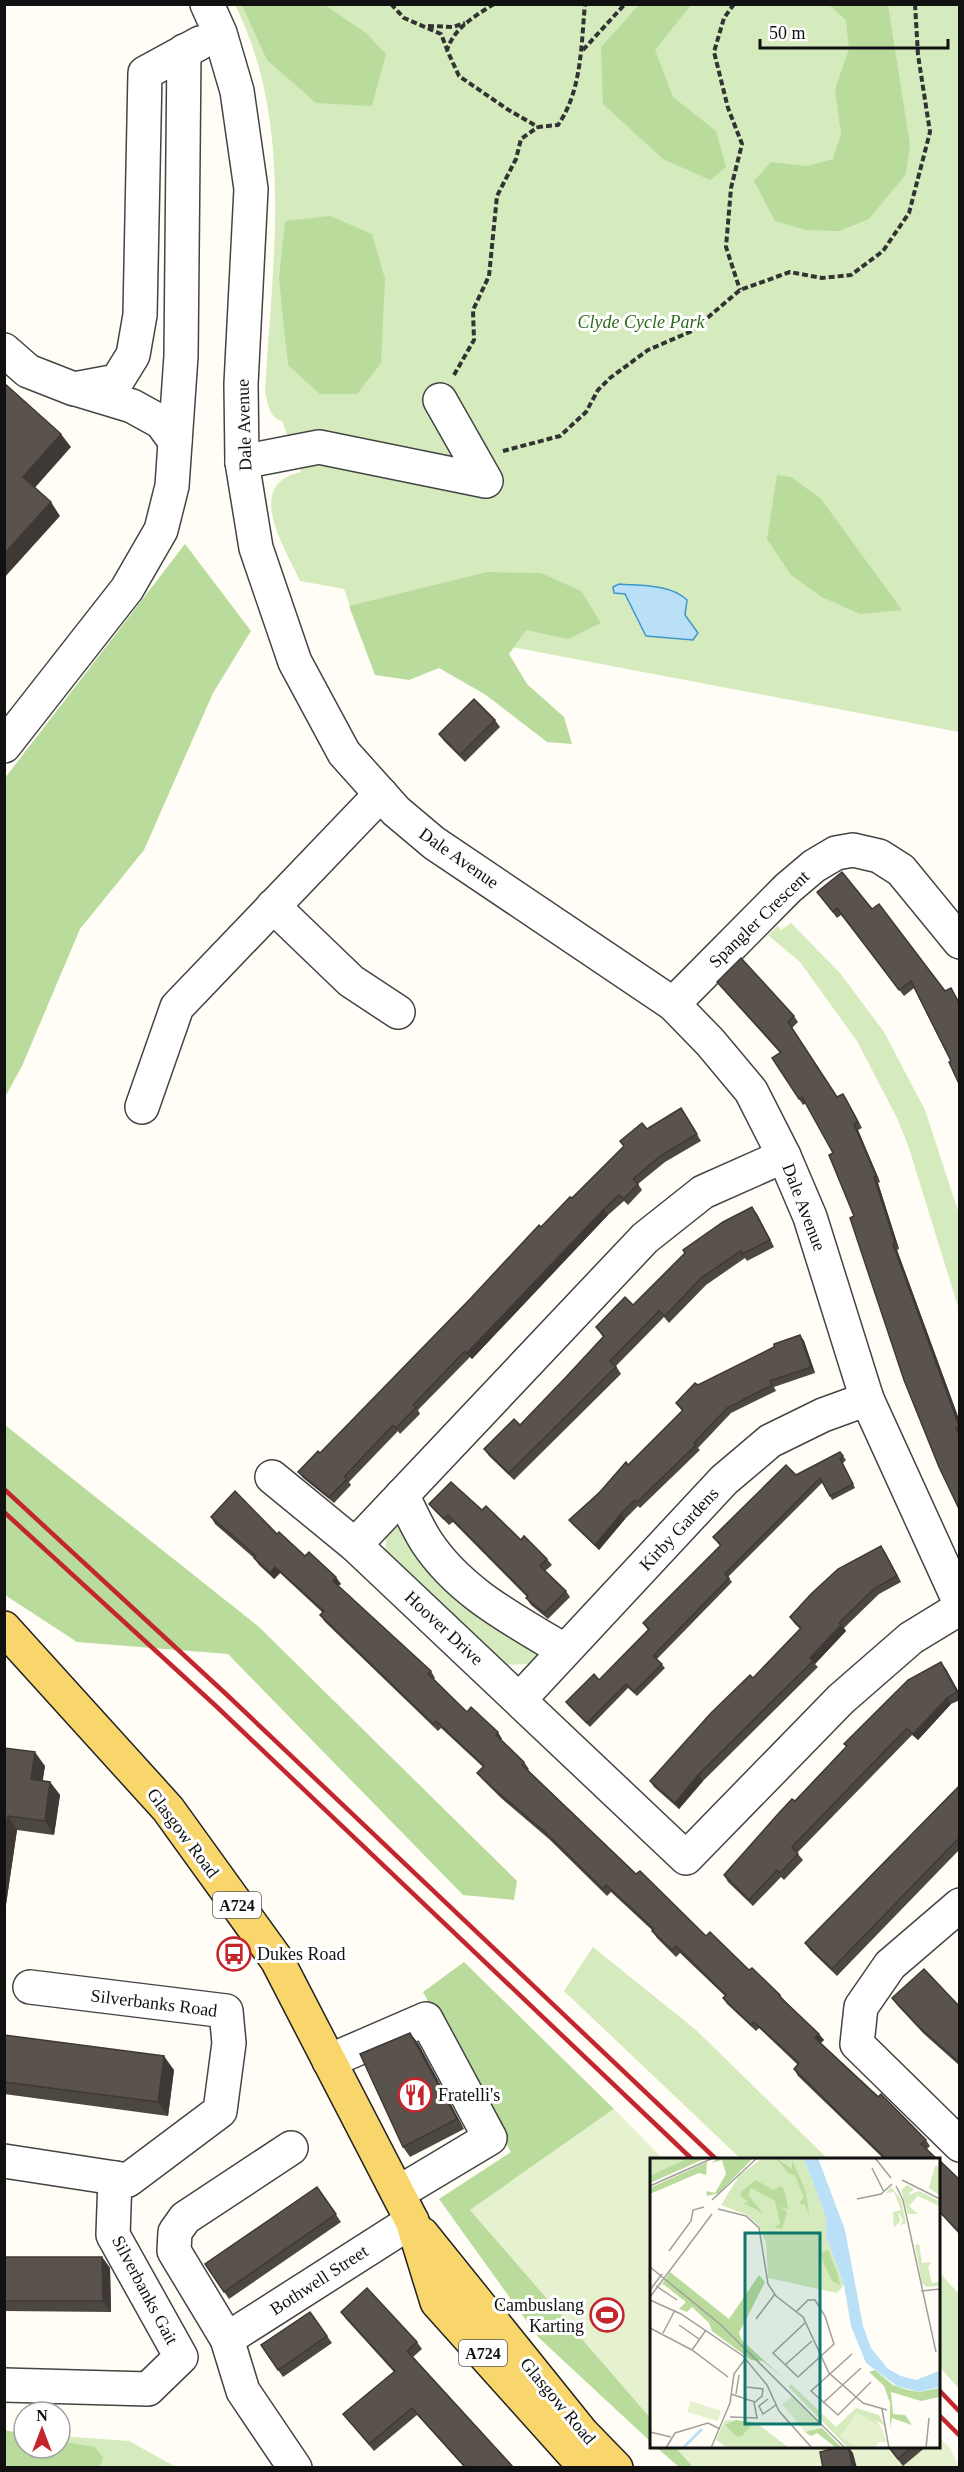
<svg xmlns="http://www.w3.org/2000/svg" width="964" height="2472" font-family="'Times New Roman',serif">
  <rect width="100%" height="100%" fill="#fffdf5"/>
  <g fill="#d5ebbd">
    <path d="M235,5H959V732L354,617L344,589L300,581C285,548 243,484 301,472L282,421C269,417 268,404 265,392C272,264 295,124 235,5Z"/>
    <path d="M791,923L840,973L884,1032L925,1110L959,1214V1310L909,1148L897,1118L857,1041L800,962L768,935L778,926L781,930Z"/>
    <path d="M397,1514L543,1652L532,1664L500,1665L385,1557L387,1525Z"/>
    <path d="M593,1947L696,2030L829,2160H742L564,1991Z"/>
    <path d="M939,2272L959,2294V2389L939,2366Z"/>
    <path d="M4,2433L24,2434V2448H60V2436L129,2441L176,2467H5Z"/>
  </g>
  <g fill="#b9dc9c">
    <path d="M242,5H325L366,33L386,54L372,106L316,103L267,60Z"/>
    <path d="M639,5H691L655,50L673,97L716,131L726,167L710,180L663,159L603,104L601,47Z"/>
    <path d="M829,5H888L910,145L906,174L869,219L839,231L806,230L775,221L754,181L771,162L807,166L833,159L841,134L835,89L849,49L846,20Z"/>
    <path d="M330,216L372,234L385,279L381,363L357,394H320L288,365L279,279L285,221Z"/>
    <path d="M777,475L791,477L821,499L902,610L860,614L822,597L791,575L767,539Z"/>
    <path d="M185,544L251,631L213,693L144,850L80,929L22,1066L5,1097V778Z"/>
    <path d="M487,572L541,573L581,591L601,623L568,639L526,630L509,654L527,684L564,717L572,744L547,742L486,695L439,668L409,680L375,675L349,606Z"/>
    <path d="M5,1425L259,1627L517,1881L514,1900L463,1895L228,1654L77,1642L5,1595Z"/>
    <path d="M464,1962L614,2109L513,2180L652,2376V2443L538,2337L439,2199L511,2152L423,1992Z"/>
    <path d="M4,2430L24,2434V2448H60V2441L95,2447L103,2458L100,2467H5Z"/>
    <path d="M656,2447H716L735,2467H679Z"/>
  </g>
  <g fill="#e6f2cf">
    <path d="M614,2109L664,2160H652V2420L470,2210Z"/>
    <path d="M939,2437L950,2448L959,2467H693L675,2447L938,2446Z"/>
  </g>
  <path fill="#b9e0f7" stroke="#3f96cf" stroke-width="1.5" d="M619,584C641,586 671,584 687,600L685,615L698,633L693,640L646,636L625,594L614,593L613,587Z"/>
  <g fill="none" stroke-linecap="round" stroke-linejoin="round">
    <defs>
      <g id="minor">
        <path d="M207,4L220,33L237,91L251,189L241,384L242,462L256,548L295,662L344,753L396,811L434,843L673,1004L710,1042L751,1091L784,1156L810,1217L867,1399L960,1603"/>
        <path d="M4,350L28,371L74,389L117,381L133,355L140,315L145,73L200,43"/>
        <path d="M79,390L132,406L161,422L175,441"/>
        <path d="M242,462L319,447L486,481L440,400"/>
        <path d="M4,746L127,589L161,530L172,486L181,356L184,51"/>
        <path d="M273,906L351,981L398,1012"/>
        <path d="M673,1004L788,888L814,866L836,853L853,850L879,856L901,870L960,942"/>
        <path d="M142,1107L177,1007L381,794"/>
        <path d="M784,1156L703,1192L645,1238L355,1545L686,1858L841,1699L911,1638L960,1608"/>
        <path d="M272,1477L355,1545"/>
        <path d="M402,1495C410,1510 417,1527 426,1541C459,1592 514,1620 564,1650"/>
        <path d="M520,1699L724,1480L770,1441L823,1415L867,1399"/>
        <path d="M960,1905L890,1965L861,2007L857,2044L960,2145"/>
        <path d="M329,2061L426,2019L490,2138L398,2193"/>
        <path d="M291,2148L185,2218L175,2232L174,2251L227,2339L243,2391L295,2468"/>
        <path d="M4,2161L128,2180L220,2111L229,2043L226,2011L30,1987"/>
        <path d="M227,2339L412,2221"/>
        <path d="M4,2385L148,2389L181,2357L113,2235L115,2178"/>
      </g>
      <g id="major">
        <path d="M4,1628L168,1809L277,1960L412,2221L437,2302L586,2468"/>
        <path d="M422,2234L582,2433L616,2468"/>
      </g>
    </defs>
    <use href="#minor" stroke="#444" stroke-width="36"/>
    <use href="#major" stroke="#222" stroke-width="36"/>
    <g stroke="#333" stroke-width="4" stroke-dasharray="6 3" stroke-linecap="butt">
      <path d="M391,4L404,18L441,34L447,49"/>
      <path d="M494,4C475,16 454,28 447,50L459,76L507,109L538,127L558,125C582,90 581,46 585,4"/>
      <path d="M734,4L724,18L714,52L728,108L742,144L731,188L726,247L740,290"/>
      <path d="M428,26L453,27L465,23"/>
      <path d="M583,50L625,4"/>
      <path d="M454,375L474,340L473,310L489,276L497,196L516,159L521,139L538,127"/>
      <path d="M503,451L560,436L586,412L598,390L610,378L648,350L692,331L740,290L790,272L822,278L851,275L883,251L909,213L930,132L918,55L915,4"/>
    </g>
    <use href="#minor" stroke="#fff" stroke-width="33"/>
    <use href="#major" stroke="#f9d66b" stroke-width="33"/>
    <g stroke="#c4262e" stroke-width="4.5">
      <path d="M4,1489L226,1694L717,2160"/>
      <path d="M4,1512L216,1706L693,2160"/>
      <path d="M938,2389L960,2412"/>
      <path d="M938,2414L960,2436"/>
    </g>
  </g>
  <g fill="#4d4742">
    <path d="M495,720L500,727L465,762L444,741L439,734Z"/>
    <path d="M817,892L872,909L945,991L951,988L960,1003V1086L951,1061L914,988L904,996L841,915L837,918Z"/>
    <path d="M717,982L794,1016L798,1022L792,1028L837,1097L843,1094L862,1128L858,1130L880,1182L878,1183L899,1249L897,1250L960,1422V1511L854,1216L833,1153L806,1103L803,1105L772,1058L780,1053L721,987Z"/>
    <path d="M685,1114L701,1141L665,1162L638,1184L642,1190L628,1205L624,1201L608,1215L472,1359L470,1357L418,1410L420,1414L400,1434L398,1431L349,1482L351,1485L334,1503L303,1478L298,1472L320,1453L541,1227L647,1129Z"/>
    <path d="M757,1214L774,1247L747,1261L745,1258L706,1285L669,1323L664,1317L616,1366L621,1374L514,1480L489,1456L484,1449L520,1425L567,1376L603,1337L596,1327L633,1305Z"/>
    <path d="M800,1335L804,1341L815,1373L774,1387L776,1391L731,1413L698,1448L700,1450L640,1508L638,1506L625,1519L599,1550L573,1525L569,1520L628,1465L682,1411L676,1403L698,1385Z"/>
    <path d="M840,1452L846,1460L843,1463L855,1488L832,1500L823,1482L728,1577L732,1582L657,1659L665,1668L637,1696L628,1688L590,1727L569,1706L566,1702L599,1680L648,1630L643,1623L720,1546L713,1537L796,1475Z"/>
    <path d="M429,1504L482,1510L521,1540L547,1559L552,1565L545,1571L566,1591L570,1597L548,1619L531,1605L526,1598L527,1597L453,1522L449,1525L434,1510Z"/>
    <path d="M211,1517L277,1534L341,1584L338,1586L431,1671L435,1678L434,1679L467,1712L502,1739L501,1740L524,1762L529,1769L528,1770L636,1874L706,1936L780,1995L785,2001L824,2040L821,2043L926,2140L930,2146L927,2149L938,2160H885L798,2076L794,2069L798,2065L759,2028L756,2031L727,2004L723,1998L725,1996L680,1953L676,1957L657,1938L652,1931H653L611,1892L607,1896L549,1839L501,1798L482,1779L477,1773L483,1767L441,1728L438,1731L325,1622L320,1615L323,1613L280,1573L274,1579L259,1565L254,1558L215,1524Z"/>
    <path d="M885,1552L901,1582L879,1594L844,1628L846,1631L815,1664L818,1667L703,1781L679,1809L654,1787L650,1781L753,1678L800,1629L794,1623L790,1617Z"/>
    <path d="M946,1669L960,1694V1700L951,1704L918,1740L912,1735L797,1853L803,1860L784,1880L781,1877L753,1906L728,1882L724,1875L846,1747L844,1744Z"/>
    <path d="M4,1748L45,1766L42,1781L50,1782L60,1795L54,1835L17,1830L4,1918Z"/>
    <path d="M960,1785V1849L837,1976L810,1950L805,1943Z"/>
    <path d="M892,1998L960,2007V2066L924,2034L897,2005Z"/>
    <path d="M4,2035L174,2070L168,2116L4,2094Z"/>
    <path d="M418,2043L464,2129L410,2157L403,2147Z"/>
    <path d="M939,2160L960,2180V2235L939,2212Z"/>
    <path d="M317,2187L341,2222L229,2299L205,2264Z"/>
    <path d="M4,2257H102L110,2268L111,2312L4,2311Z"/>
    <path d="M310,2312L332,2343L283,2377L261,2345Z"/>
    <path d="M341,2312L417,2342L422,2349L413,2357L514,2468H465L417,2415L374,2451L343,2414L394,2372L346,2319Z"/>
    <path d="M887,2446H927L903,2466Z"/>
  </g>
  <g fill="#3f3936">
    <path d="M61,434L71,447L32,491L23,477Z"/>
    <path d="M51,502L60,516L4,578V554Z"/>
    <path d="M843,1094L847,1100L862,1128L858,1122Z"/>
    <path d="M854,1124L858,1130L880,1182L876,1176Z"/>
    <path d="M874,1177L878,1183L899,1249L895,1243Z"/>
    <path d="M752,1207L757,1214L774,1247L770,1240Z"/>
    <path d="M604,1209L608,1215L472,1359L467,1353Z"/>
    <path d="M893,1244L897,1250L960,1422V1427Z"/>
    <path d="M800,1335L804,1341L815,1373L811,1367Z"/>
    <path d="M621,1514L625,1519L599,1550L595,1545Z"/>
    <path d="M881,1546L885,1552L901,1582L897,1576Z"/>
    <path d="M275,1567L280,1573L274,1579L270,1573Z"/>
    <path d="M336,1577L341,1584L337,1587L333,1581Z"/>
    <path d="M841,1625L846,1631L815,1664L810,1658Z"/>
    <path d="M941,1662L946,1669L960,1695L957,1692Z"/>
    <path d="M947,1698L951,1704L918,1740L913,1734Z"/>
    <path d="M498,1732L502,1739L500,1741L496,1735Z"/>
    <path d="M35,1752L45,1766L41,1793L31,1779Z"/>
    <path d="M698,1775L703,1781L679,1809L675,1803Z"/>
    <path d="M50,1782L60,1795L54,1835L45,1821Z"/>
    <path d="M8,1816L17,1830L4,1918V1839Z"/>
    <path d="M410,2033L418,2043L464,2129L457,2119Z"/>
    <path d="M819,2034L824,2040L819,2044L815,2038Z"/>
    <path d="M164,2056L174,2070L168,2116L158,2102Z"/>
    <path d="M102,2257L110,2268L111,2312L103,2301Z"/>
    <path d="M848,2446L853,2453L857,2468H853Z"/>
  </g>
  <g fill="#5a524d" stroke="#3f3936" stroke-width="1.5">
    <path d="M4,383L61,434L23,477L51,502L4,554Z"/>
    <path d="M474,699L495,720L460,755L439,734Z"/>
    <path d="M842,872L872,909L879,904L945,991L951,988L960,1005V1086L949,1062L951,1061L911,981L899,990L837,908L833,912L817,892Z"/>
    <path d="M741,958L794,1016L788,1022L837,1097L843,1094L858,1122L854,1124L876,1176L874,1177L895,1243L893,1244L959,1426L956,1428L960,1435V1511L939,1467L904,1380L850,1218L854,1216L829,1155L833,1153L802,1097L799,1099L772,1058L781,1052L717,982Z"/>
    <path d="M681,1108L697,1134L660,1156L633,1179L638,1184L624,1199L619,1195L604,1209L467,1353L465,1351L413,1405L416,1407L396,1428L393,1425L344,1477L347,1479L329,1497L298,1472L318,1451L320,1453L471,1298L539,1225L541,1227L570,1197L572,1198L624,1146L620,1141L642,1123L647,1129Z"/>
    <path d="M752,1207L770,1240L742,1254L741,1251L701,1278L665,1316L659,1311L610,1361L616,1367L509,1473L484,1449L514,1419L520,1425L567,1376L604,1336L596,1327L625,1297L633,1305L685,1253L683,1250L723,1222Z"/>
    <path d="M800,1335L811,1367L770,1381L772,1385L727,1408L694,1443L696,1445L637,1502L635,1500L621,1514L595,1545L569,1520L599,1493L626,1462L628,1465L683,1410L676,1403L695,1383L698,1385L774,1347V1344Z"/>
    <path d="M840,1452L843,1456L840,1459L853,1484L830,1496L820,1478L725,1574L729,1578L653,1656L662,1664L634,1692L626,1684L587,1723L566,1702L594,1674L599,1680L649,1629L643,1623L721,1545L713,1537L786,1465L796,1475Z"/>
    <path d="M451,1482L482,1510L486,1506L521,1540L524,1536L547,1559L540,1566L566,1591L544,1613L526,1598L528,1596L448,1515L444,1519L429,1504Z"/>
    <path d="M235,1491L277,1534L279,1532L305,1556L309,1552L336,1577L333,1581L431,1671L428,1674L467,1712L471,1707L498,1732L496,1735L524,1762L522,1765L636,1874L640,1871L706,1936L710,1932L749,1970L752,1968L780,1995L779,1996L819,2034L815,2038L878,2097L881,2094L926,2140L921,2144L938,2160H887L794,2069L799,2063L754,2022L751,2025L723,1998L726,1995L676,1946L672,1950L652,1931L654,1929L606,1885L603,1889L545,1832L496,1791L477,1773L484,1766L436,1721L433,1724L320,1615L324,1611L275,1567L270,1573L254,1558L256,1556L211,1517Z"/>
    <path d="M881,1546L897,1576L875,1588L839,1623L841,1625L810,1658L813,1661L698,1775L675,1803L650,1781L711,1713L750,1675L753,1678L801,1628L790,1617L811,1594L838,1569Z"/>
    <path d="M941,1662L957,1692L947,1698L913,1734L907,1728L792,1847L798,1854L780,1873L777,1870L749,1900L724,1875L778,1814L792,1799L795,1801L847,1746L844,1744L908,1680Z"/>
    <path d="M4,1748L35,1752L31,1779L50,1782L45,1821L8,1816L4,1839Z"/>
    <path d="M960,1785V1837L832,1969L805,1943Z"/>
    <path d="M924,1969L960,2007V2063L919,2027L892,1998Z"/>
    <path d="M410,2033L457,2119L403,2147L360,2054Z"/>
    <path d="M4,2035L164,2056L158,2102L4,2082Z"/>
    <path d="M939,2160L960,2180V2233L939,2211Z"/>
    <path d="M317,2187L336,2214L224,2292L205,2264Z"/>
    <path d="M4,2257H102L103,2301H4Z"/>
    <path d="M367,2288L417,2342L407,2351L514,2468H466L412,2408L369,2444L343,2414L395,2371L341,2312Z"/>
    <path d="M310,2312L327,2336L278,2370L261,2345Z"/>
    <path d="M843,2446H848L853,2468H823L820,2452Z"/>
    <path d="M888,2446H913L898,2459Z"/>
  </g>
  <defs>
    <symbol id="bus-ring" viewBox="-11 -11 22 22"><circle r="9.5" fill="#fff" stroke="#c4262e" stroke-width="1.5"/><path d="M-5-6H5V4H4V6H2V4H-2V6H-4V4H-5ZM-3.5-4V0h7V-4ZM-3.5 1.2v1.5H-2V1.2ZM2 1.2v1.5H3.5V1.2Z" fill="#c4262e"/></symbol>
    <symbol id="restaurant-ring" viewBox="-11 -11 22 22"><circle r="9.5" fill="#fff" stroke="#c4262e" stroke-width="1.5"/><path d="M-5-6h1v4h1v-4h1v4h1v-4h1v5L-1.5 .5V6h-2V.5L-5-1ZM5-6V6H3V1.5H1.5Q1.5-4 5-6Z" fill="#c4262e"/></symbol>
    <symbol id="stadium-ring" viewBox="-11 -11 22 22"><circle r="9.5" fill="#fff" stroke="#c4262e" stroke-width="1.5"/><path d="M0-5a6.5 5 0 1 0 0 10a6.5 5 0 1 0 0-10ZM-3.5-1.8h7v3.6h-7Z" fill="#c4262e"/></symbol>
  </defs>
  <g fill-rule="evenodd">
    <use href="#bus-ring" x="215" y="1935" width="38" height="38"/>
    <use href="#restaurant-ring" x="396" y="2076" width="38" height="38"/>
    <use href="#stadium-ring" x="588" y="2296" width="38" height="38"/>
  </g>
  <g text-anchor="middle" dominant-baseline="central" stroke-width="6" stroke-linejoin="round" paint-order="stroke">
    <g fill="#fff" stroke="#585858" stroke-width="1.5">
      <rect x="213" y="1892" width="48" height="26" rx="4.5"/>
      <rect x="459" y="2340" width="48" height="26" rx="4.5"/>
    </g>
    <g font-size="16" font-weight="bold" fill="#111">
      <text x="237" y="1905">A724</text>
      <text x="483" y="2353">A724</text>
    </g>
    <g font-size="18" font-style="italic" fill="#2f6b1f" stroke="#fff">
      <text x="641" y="322">Clyde Cycle Park</text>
    </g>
    <g font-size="18" fill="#111" stroke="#fff">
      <text transform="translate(244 425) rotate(-92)">Dale Avenue</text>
      <text transform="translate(459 858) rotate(35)">Dale Avenue</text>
      <text transform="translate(759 919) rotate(-44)">Spangler Crescent</text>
      <text transform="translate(804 1207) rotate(69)">Dale Avenue</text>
      <text transform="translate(679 1529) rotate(-47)">Kirby Gardens</text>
      <text transform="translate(444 1628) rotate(43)">Hoover Drive</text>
      <text transform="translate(183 1833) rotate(53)">Glasgow Road</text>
      <text transform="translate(154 2003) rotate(7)">Silverbanks Road</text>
      <text transform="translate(319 2280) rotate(-33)">Bothwell Street</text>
      <text transform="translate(145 2290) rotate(62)">Silverbanks Gait</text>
      <text transform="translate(558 2401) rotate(50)">Glasgow Road</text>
    </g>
    <g font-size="18" fill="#111" stroke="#fff" text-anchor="start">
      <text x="257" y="1954">Dukes Road</text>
      <text x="438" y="2095">Fratelli's</text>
      <text x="584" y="2305" text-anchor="end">Cambuslang<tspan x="584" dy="21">Karting</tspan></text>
    </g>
  </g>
  <g transform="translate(650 2158)">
    <rect width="290" height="290" fill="#fffdf5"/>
    <path d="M0,0H40L0,18ZM112,0H154L176,60V78L194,127L187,135L118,120L116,85L109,68L97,57L71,47L89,18ZM285,8H289V37L279,30ZM257,27L264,31L258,37L269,33L289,43V48L268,38L259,48L268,56H258L251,32ZM241,29L251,41L256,65L250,67L253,62L248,54L250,63L244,70L243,54L251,52L244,34L236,35ZM269,86L272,105L282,104L278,108L282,125L289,124V128L277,129L272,125L265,87ZM141,226L186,269L206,250L229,257L235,268L225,262L230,268L226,267L208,289H197L139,229ZM75,262L105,264L138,289H76L66,282Z" fill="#d5ebbd"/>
    <path d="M57,0L52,2L0,25V18L34,2ZM67,0H103L69,35L57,38L56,33L65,35L76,16L72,2L62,5ZM126,0L142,11V2L155,32L160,58L155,46H149L154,39L145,17L139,16ZM57,4L56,17L49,15L0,36V30ZM106,22L123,32L131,28L135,34L138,51L130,49L137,54L132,71L124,69L130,66L125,43L101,30L98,37L113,55L93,45L99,44L91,39V34ZM178,92L187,114L190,127L182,123L173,104L171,95ZM20,114L79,161L109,117L115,124L89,175L92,182L135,222L113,203L101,202L62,173L59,165L42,149L37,154L29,151L36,144L13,126L10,129ZM225,212L243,227L258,232L269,234L289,230V239L271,243L241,234L243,256L255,257L262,267L242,260L240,270V245L234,228L219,214ZM86,262L94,263L103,265L92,278H86L75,267ZM160,270H172L191,289H185L167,275L161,278L155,274Z" fill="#b9dc9c"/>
    <path d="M143,238L169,265L172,270L155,274L132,246ZM41,243L71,253L68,263L37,254ZM207,254L231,269L237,284H229L225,289H204L190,278Z" fill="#e6f2cf"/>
    <path d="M154,0H168L195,72L213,168L221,190L238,211L251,218L266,222L289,213V229L269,234L247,228L216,205L201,168L194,127L176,78V60Z" fill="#b9e0f7"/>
    <path fill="none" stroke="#b9e0f7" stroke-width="3" d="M33,290L52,271"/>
    <path fill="none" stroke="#a09f9a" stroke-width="1.5" d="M225,0L241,20M222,10L234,34M252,22L290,41M0,28L63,0M246,28L253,42L286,194M207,41L231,36L242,26M62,42L107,0M68,51L96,58L109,70L118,126L126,138L153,159L179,215L213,245L237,252M19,93L41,63L43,52L54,49M0,109L71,167L195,290M6,128L27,142M0,132L12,116M271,133L290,131M0,139L62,56M0,142L31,156L93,198L117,227L129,253L162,290M147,153L158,142H165L175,158L184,186L148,219L123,195L156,164M106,161L125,136M29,167L49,181M0,170L42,192L78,219M13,175L25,152M42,192L56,172M202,196L161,233L188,257L221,224M135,207L162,183M81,236L105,244L112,238L113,231L97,229M86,236L89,217M118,241L109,248L113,256L126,247M173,245L211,210M232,251L239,290M80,259L107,260L104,244M0,274L21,279M16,290L25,275L58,265L70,271M61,290L80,245L84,216L95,201M276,290L279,260"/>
    <path fill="#0f766e" fill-opacity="0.15" stroke="#0f766e" stroke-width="3" d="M95,75H170V266H95Z"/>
    <rect width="290" height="290" fill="none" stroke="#111" stroke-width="3"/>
  </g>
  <rect width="964" height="2472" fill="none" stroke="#111111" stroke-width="12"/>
  <g transform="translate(42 2430)"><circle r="28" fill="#ffffff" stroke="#a0a0a0" stroke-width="1.5"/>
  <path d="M0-4.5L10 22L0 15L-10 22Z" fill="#c4262e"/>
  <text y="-9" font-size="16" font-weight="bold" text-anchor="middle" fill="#111111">N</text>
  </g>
  <path d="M760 39v9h188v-9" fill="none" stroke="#111111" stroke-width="3"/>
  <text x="769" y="39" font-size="18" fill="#111111" stroke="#ffffff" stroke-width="4.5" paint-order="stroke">50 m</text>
</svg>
